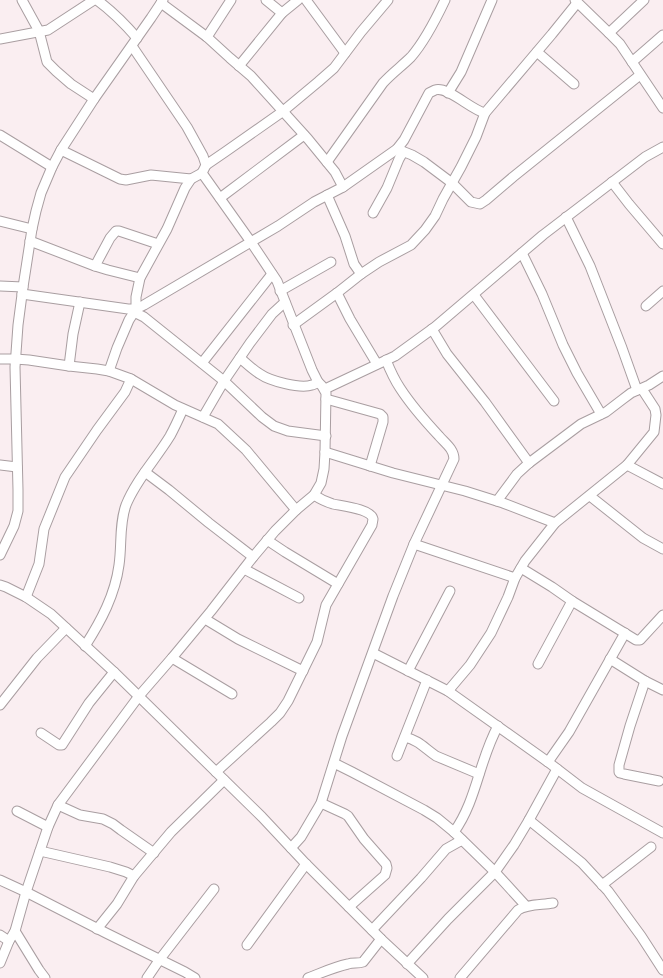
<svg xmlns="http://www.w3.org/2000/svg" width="663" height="978" font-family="'Asap Condensed',sans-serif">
  <rect width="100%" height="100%" fill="#faeef1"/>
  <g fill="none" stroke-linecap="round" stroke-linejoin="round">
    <defs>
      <g id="minor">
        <path d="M22,0L39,31L47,62L56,71L71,84L94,99"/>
        <path d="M97,0C112,11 125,24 137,38"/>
        <path d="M266,0L282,13"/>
        <path d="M306,0L345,53"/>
        <path d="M575,0L609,33L620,44L663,108"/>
        <path d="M161,3L207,37L230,58L251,76L308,139L335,172L343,187"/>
        <path d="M609,33L644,0"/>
        <path d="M207,37L231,0"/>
        <path d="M0,39L48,30L94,0"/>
        <path d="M537,52L574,84"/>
        <path d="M632,62L663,35"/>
        <path d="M239,66L282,13L298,0"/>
        <path d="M448,93L461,72L492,0"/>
        <path d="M0,135L52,167"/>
        <path d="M397,149L412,155L424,162L452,183L471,202L480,204L486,200L513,177L640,75"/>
        <path d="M61,150L120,179L126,180L151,175L191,179"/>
        <path d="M327,162L383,83C392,73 402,66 411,57C425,41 436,19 445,0"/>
        <path d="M206,165L225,152L282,112L318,82L334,68L361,32L388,0"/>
        <path d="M612,182L629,204L663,244"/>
        <path d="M327,195L345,236L354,264L361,274"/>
        <path d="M220,198L304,135"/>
        <path d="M373,213L387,188L399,159L403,152"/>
        <path d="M566,217L590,266L622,348L637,390"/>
        <path d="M0,221L32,229"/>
        <path d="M30,241L95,266L108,270L140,278"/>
        <path d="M522,253L542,294L563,345L577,373L601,414"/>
        <path d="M95,266L110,238L116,231H119L158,244"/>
        <path d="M0,286L23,287"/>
        <path d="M280,291L331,262"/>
        <path d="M337,293L350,319L377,364"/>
        <path d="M22,294L128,309H136L144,305L278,226L314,202L343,187L397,149L404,140L429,93C431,92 433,91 435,90C448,86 471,110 485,113L552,34L577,3"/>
        <path d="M474,295L554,401"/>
        <path d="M646,306L663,291"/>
        <path d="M134,312L144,317L224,381L262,417L274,426L288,431L326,436"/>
        <path d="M293,325L337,293L361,274L379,262L411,245L425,230L435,216L443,199L461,167L476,137L485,113"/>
        <path d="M432,329L447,354L485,402L529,463"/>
        <path d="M240,358C246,363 253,370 260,374C270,381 300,389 312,385C313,385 317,383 318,382"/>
        <path d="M0,359H15L29,360L69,366L97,369L109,371L131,379L175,405L218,424L246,450L296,510"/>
        <path d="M202,363L272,274"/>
        <path d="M69,366L73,334L80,302"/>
        <path d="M109,371L117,348L129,320L136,309V297L140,278L167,229L185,188L191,179L202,173"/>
        <path d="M325,389L395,356L435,327L543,235L645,157L663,147"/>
        <path d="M326,399L380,414L383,417V422L370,466"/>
        <path d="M203,417L224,381L250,343L272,314L285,302"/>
        <path d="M325,452L393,473L465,491L503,503L555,523"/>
        <path d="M0,465L17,467"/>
        <path d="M627,465L663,484"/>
        <path d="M145,472L169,490L209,523L253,557"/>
        <path d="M590,496L643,538L663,549"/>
        <path d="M497,501L517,474L529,463L581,424L606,412L623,399L631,393L649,385L663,376"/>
        <path d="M267,540L285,552L338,584"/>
        <path d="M414,544L515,578"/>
        <path d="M0,555L14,526L18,511V490L15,367L18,325L23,287L32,229L36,211L41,193L52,167L61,150L94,99L151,18L163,0"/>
        <path d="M521,568L552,587L572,601L636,640H640L663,615"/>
        <path d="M244,569L299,598"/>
        <path d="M0,585L6,587L26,597L51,614L114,672L262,817L306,864L381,939L423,978"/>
        <path d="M26,597L39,564L44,529L65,477L97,430L125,392L131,379"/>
        <path d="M205,619L238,639L303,671"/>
        <path d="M85,646C101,621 115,595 119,565C122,545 119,524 126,505C136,480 156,459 170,436C175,427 179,418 183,409"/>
        <path d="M373,653L448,691L548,762L582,788L663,833"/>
        <path d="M172,658L232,694"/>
        <path d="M610,659L645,681L663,690"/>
        <path d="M538,664L572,601"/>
        <path d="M408,671L450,591"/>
        <path d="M645,681L630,726L619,765V772L620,773L624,774L659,781"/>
        <path d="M448,691L470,665L491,633L508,597L515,578L525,561L555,523L627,465L654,432L656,415L655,409L642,389"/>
        <path d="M0,705L37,658L66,628"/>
        <path d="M41,733L59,745H62L89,703L114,672"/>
        <path d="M405,737C420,741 424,748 436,756L479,774"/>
        <path d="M397,756L427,680"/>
        <path d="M548,762L569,732L625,633"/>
        <path d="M334,763L352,772L424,810L437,818L454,832L495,872L526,906"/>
        <path d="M216,772L271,722L280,713L288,701L317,642L326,605L372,525C372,524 373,520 373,519C371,509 342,506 333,504C326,502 320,499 314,495"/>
        <path d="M321,803L345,814L348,816L364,839L386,864L387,868L385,875L349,907"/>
        <path d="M58,805L80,815L103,819L113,824L121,830L154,853"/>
        <path d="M17,811L48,827"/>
        <path d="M529,820L582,863L608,891L641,936L663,970"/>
        <path d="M454,832C477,800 479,760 498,726"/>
        <path d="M291,848L301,837L321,803L342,736L393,596L414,544L454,459C454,449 445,443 439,436C425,421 411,405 400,388C394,379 390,370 386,360"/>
        <path d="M40,851L110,867L126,872L134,876"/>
        <path d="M0,880L26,892L106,933L185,972L195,978"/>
        <path d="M602,885L651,847"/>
        <path d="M97,929L117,904L134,876L171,832L224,780"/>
        <path d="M372,930L421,878L446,849L462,840"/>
        <path d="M15,931L39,970L45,978"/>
        <path d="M0,935L9,941"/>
        <path d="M247,945L306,864"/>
        <path d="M0,963L9,941L15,931L26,892L48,827L58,805L139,696L172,658L211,611L253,557L275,531L296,510L314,495L321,483L324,469L325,452L326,393L322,386L318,382L312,370L277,281L251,242L202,173L206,165L203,156L187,127L132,46"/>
        <path d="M407,964L448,919L495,872L514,845L529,820L557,769"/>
        <path d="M147,978L160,959L214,889"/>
        <path d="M308,978C321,973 334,967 348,964C353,962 358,964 363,962L381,939"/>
        <path d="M460,978L518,910C527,904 542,905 553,903"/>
      </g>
    </defs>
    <use href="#minor" stroke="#a99ea1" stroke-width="11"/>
    <use href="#minor" stroke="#fff" stroke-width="9"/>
  </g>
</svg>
